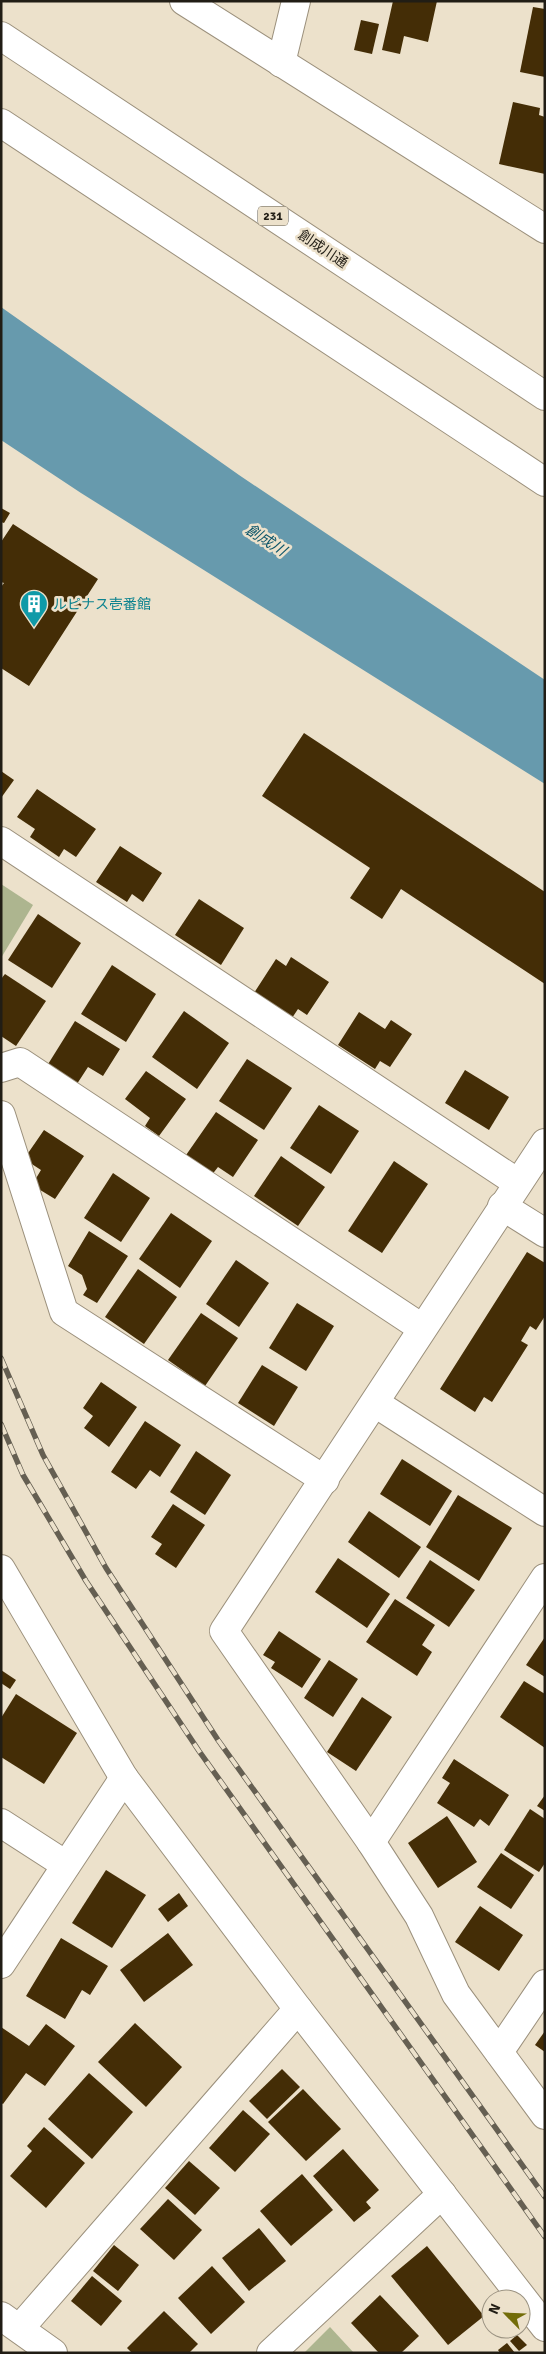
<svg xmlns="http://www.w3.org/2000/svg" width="546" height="2354" font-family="Signika,'Noto Sans JP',sans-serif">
  <rect width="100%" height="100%" fill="#ece1cb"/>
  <g fill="#adb58f">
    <path d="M1,884L33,905L1,958Z"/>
    <path d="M330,2327L354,2353H304Z"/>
  </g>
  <path fill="#679aad" d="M1,307L239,475L545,680V784L81,493L1,440Z"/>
  <g fill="#442d06">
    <path d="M393,1H437L428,42L404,36L400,54L382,50Z"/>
    <path d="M533,7L545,9V77L520,72Z"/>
    <path d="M361,20L379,24L372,54L354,50Z"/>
    <path d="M513,102L540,108L539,115L545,117V174L499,164Z"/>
    <path d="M1,508L10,513L4,523L1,522Z"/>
    <path d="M13,524L98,579L29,686L1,668V587L4,583L1,582V542Z"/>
    <path d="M304,733L545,892V984L401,889L382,919L350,898L370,868L262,796Z"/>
    <path d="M1,771L14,780L1,798Z"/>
    <path d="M37,789L96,829L76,857L64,849L59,857L30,837L35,829L17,817Z"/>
    <path d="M120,846L162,873L143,902L132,894L127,902L96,882Z"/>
    <path d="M199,899L244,928L221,965L175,935Z"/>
    <path d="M38,914L81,943L52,988L8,960Z"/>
    <path d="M291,957L329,982L307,1015L298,1009L292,1018L254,993L276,959L286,966Z"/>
    <path d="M112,965L156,994L126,1042L81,1014Z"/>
    <path d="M5,974L46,1001L16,1046L1,1036V979Z"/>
    <path d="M184,1011L229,1043L197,1089L152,1057Z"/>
    <path d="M359,1012L385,1029L391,1020L412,1034L390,1067L380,1061L375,1069L338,1045Z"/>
    <path d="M75,1021L120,1049L103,1076L88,1067L75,1087L45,1069Z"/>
    <path d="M247,1059L292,1088L264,1130L219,1101Z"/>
    <path d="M465,1070L509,1097L489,1130L445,1103Z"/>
    <path d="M146,1071L186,1099L159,1136L145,1126L150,1118L125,1099Z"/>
    <path d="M319,1105L359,1131L331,1174L290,1148Z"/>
    <path d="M216,1112L258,1140L233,1177L218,1167L211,1176L184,1158Z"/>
    <path d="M44,1130L84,1156L55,1199L32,1185L41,1170L24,1159Z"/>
    <path d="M281,1156L325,1187L298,1226L254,1196Z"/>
    <path d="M394,1161L428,1184L382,1253L348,1231Z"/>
    <path d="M113,1173L150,1198L121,1242L84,1218Z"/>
    <path d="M171,1213L212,1241L180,1288L139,1259Z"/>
    <path d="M89,1231L128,1256L97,1303L83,1295L87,1289L82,1275L68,1266Z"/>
    <path d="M527,1252L545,1263V1316L536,1330L530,1326L521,1341L528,1345L492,1402L484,1397L475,1412L440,1389Z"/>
    <path d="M236,1260L269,1283L239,1327L206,1304Z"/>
    <path d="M138,1269L177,1297L144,1344L105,1317Z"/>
    <path d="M297,1303L334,1326L306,1371L269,1348Z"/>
    <path d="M201,1313L238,1338L205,1386L168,1360Z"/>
    <path d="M262,1365L298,1387L274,1426L238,1403Z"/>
    <path d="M101,1382L137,1407L109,1447L84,1428L93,1416L83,1408Z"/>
    <path d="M145,1421L181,1445L160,1477L150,1470L136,1489L111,1472Z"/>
    <path d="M196,1451L231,1475L205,1515L170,1492Z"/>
    <path d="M402,1459L452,1491L430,1526L380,1494Z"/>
    <path d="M458,1495L512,1528L479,1581L426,1547Z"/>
    <path d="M173,1504L205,1525L176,1568L155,1554L162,1544L151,1537Z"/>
    <path d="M369,1511L421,1547L399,1578L348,1542Z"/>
    <path d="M338,1558L390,1594L367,1628L315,1592Z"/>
    <path d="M430,1560L475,1590L449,1627L406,1598Z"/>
    <path d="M395,1599L435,1625L422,1645L432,1652L417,1676L366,1642Z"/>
    <path d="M279,1631L321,1659L302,1688L271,1668L275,1662L263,1655Z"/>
    <path d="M545,1637V1677L526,1665Z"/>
    <path d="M329,1660L358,1679L333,1717L304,1698Z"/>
    <path d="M1,1670L16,1680L10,1689L1,1683Z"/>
    <path d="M524,1681L545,1694V1748L500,1717Z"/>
    <path d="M16,1694L77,1733L44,1784L1,1757V1718Z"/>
    <path d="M362,1697L392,1717L356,1771L327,1752Z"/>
    <path d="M454,1759L509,1795L489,1826L480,1819L474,1827L437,1803L450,1783L442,1778Z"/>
    <path d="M545,1795V1811L537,1806Z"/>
    <path d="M530,1809L545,1819V1863L539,1872L504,1850Z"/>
    <path d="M447,1816L477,1862L438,1888L408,1843Z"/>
    <path d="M501,1853L534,1875L511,1909L477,1887Z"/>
    <path d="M106,1870L146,1895L112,1948L72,1923Z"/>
    <path d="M179,1893L188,1906L168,1922L158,1909Z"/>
    <path d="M480,1906L523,1935L499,1971L455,1942Z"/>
    <path d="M168,1933L193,1965L144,2002L120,1970Z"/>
    <path d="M61,1938L108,1966L90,1995L82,1990L65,2019L26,1996Z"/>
    <path d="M135,2023L182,2067L146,2107L98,2062Z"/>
    <path d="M46,2024L75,2046L45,2086L26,2073L3,2104L1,2103V2027L29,2046Z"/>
    <path d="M545,2031V2052L535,2045Z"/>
    <path d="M282,2069L300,2087L267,2119L249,2101Z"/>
    <path d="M89,2073L133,2112L92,2159L48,2119Z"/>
    <path d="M303,2089L341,2129L306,2161L268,2122Z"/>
    <path d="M243,2110L270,2134L235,2172L209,2148Z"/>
    <path d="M44,2127L85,2163L46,2208L10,2176L32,2151L27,2146Z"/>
    <path d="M343,2149L379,2190L366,2202L371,2208L354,2222L313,2176Z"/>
    <path d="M189,2161L220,2188L195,2215L165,2188Z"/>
    <path d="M302,2174L333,2210L291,2246L260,2211Z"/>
    <path d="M168,2199L202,2230L174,2260L140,2229Z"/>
    <path d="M259,2228L286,2261L249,2291L222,2258Z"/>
    <path d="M114,2245L139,2265L118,2291L93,2271Z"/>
    <path d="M427,2246L484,2316L448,2345L391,2276Z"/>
    <path d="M212,2266L245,2302L211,2334L178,2298Z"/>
    <path d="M92,2276L122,2301L101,2326L71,2301Z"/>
    <path d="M380,2295L419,2336L401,2353H379L351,2323Z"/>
    <path d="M164,2311L198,2344L189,2353H132L127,2348Z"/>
    <path d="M517,2335L527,2345L519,2351L510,2341Z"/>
    <path d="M507,2343L515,2353H500L498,2350Z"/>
  </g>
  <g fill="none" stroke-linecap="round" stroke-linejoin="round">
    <defs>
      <g id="minor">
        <path d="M184,1L545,229"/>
        <path d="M281,63L296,1"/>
        <path d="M1,841L518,1183"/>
        <path d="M1,1068L20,1062L422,1328"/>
        <path d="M1,1115L64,1312L325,1480"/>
        <path d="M545,1143L224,1631L371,1842L419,1916L456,1994L545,2115"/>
        <path d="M502,1206L545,1233"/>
        <path d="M375,1403L545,1512"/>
        <path d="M1,1569L124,1778L298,2009L545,2327"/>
        <path d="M1,1823L66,1865"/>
        <path d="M371,1842L545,1578"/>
        <path d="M1,1964L124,1778"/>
        <path d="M499,2052L545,1984"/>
        <path d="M1,2316L53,2353"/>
        <path d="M20,2328L298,2009"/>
        <path d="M271,2353L442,2194"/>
      </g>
      <g id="trunk">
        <path d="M1,36L545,396"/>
        <path d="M1,123L545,482"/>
      </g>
    </defs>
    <use href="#minor" stroke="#9b907c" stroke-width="30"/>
    <use href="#trunk" stroke="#9b907c" stroke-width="30"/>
    <use href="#minor" stroke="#fff" stroke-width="28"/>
    <use href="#trunk" stroke="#fff" stroke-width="28"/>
    <defs>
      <g id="rail">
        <path d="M1,1358L43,1455L106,1568L218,1740L545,2197"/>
        <path d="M1,1424L23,1475L86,1581L199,1751L545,2237"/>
      </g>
    </defs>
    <use href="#rail" stroke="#655f52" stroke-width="5.5"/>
    <use href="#rail" stroke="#ece1cb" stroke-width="4" stroke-dasharray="11" stroke-linecap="butt"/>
  </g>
  <defs>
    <symbol id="building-pin" viewBox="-11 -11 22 30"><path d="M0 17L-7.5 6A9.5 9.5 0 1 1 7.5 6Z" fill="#0f9aa8" stroke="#ece1cb"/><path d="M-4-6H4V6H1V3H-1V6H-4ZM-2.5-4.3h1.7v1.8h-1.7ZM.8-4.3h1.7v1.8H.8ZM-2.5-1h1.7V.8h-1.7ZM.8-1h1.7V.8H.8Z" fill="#fff"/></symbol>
  </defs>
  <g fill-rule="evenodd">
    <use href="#building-pin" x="18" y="588" width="32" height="43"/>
  </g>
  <g text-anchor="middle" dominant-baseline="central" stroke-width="5" stroke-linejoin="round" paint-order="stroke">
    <rect fill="#ece1cb" stroke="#5e584c" stroke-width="1" x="258" y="206.5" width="30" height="19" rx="4"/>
    <g font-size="12" font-weight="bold" fill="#211d15">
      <text x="273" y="216">231</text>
    </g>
    <g font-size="14" fill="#211d15" stroke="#ece1cb">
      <text transform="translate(323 249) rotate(34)">創成川通</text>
    </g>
    <g font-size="14" fill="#0d838f" stroke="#ece1cb" text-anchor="start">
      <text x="53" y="604">ルピナス壱番館</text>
    </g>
    <g font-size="15" font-style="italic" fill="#0e566a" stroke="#ece1cb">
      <text transform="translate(266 540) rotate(33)">創成川</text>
    </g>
  </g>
  <rect width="546" height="2354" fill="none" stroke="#211d15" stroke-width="5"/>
  <g transform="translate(506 2314) rotate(294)"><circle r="24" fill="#ece1cb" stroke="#9b9382"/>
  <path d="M0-4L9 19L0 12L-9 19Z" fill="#726c08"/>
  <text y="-8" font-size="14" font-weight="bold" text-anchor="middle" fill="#211d15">N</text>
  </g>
</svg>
